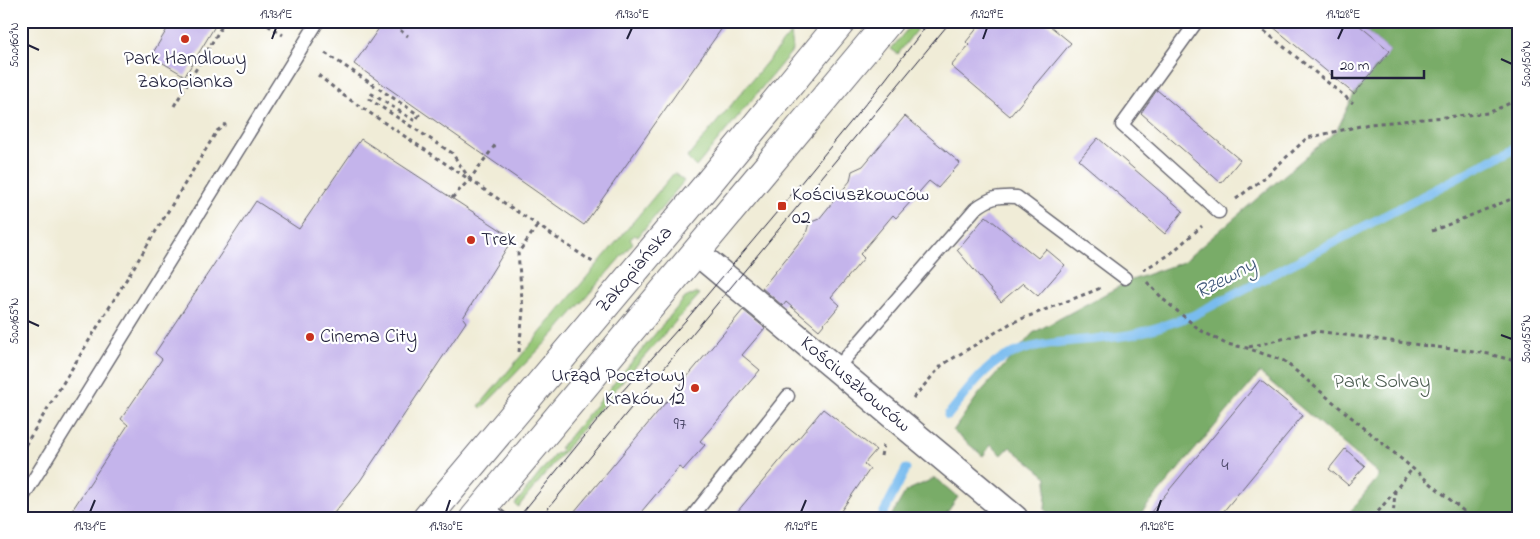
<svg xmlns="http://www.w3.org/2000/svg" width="1540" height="539" font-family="'Indie Flower',sans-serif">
  <rect width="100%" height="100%" fill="#fff"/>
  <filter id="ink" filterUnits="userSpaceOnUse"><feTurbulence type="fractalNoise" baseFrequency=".02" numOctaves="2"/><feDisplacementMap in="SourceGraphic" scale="10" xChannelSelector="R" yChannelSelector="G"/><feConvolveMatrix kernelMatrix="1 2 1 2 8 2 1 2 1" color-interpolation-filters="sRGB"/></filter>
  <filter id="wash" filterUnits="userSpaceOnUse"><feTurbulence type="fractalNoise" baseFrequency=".0096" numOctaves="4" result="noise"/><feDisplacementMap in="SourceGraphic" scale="20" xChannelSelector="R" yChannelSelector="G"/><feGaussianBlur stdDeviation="1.12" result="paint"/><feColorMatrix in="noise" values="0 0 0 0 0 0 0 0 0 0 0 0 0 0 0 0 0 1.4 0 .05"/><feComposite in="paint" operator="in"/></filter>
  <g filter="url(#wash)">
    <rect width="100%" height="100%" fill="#f0ecd7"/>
    <g fill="#97c777" stroke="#5c7459">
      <path d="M914,21H923L898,54L891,49Z"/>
      <path d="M791,33L793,50L696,167L687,158Z"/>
      <path d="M674,173L684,181L638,237L635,235L630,239L633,243L556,332L482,408L479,406Z"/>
      <path d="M696,293L700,294L619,385L518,507L515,504L556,453L558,454L562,450L560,448L685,298Z"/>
    </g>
    <g fill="#79ac68" stroke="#4e6752">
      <path d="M1354,21H1519V518H1345L1380,475L1260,373L1137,518H1054L1045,510L1047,477L1010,447L1002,455L991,445L983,456L953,431L978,395L1033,333L1129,281L1183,262L1337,130L1354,94L1390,51Z"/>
      <path d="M935,478L958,497L946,514L950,518H890L906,491Z"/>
    </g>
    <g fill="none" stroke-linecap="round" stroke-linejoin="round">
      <g stroke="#79bcef" stroke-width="9">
        <path d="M948,415C964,396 981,370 1003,358C1043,337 1091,343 1134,334C1153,330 1173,322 1192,316L1519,146"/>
        <path d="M881,518L906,469"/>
      </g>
    </g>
    <g id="blocks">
      <g fill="#c4b4eb">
        <path d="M172,21H218L185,76L151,56Z"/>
        <path d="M384,21H727L584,225L354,64Z"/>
        <path d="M983,21H1044L1071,43L1010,116L951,66L969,45L966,42Z"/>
        <path d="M1266,21H1354L1390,51L1354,94Z"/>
        <path d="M1157,90L1240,160L1221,183L1141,113Z"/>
        <path d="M905,116L960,163L938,188L929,181L896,218L893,215L860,254L864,258L831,297L840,305L819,330L786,302L783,306L762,288L806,234L809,223L819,219L850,181L852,171L863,166Z"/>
        <path d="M1098,138L1183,211L1165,234L1079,160Z"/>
        <path d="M361,139L513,238L463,318L466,322L360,481L330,518H67L128,425L121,419L162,359L155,353L256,201L299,229Z"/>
        <path d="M986,216L1038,258L1046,249L1065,265L1038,296L1023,283L1001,302L957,250Z"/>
        <path d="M743,310L765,328L742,355L760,370L700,441L705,445L683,470L679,467L636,518H569Z"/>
        <path d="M1260,380L1303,415L1218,518H1146Z"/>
        <path d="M823,409L876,450L864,464L870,469L836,518H732Z"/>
        <path d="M1345,449L1365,466L1348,485L1329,469Z"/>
      </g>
    </g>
  </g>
  <g filter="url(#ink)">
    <use href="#blocks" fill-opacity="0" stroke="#6a6972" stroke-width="1"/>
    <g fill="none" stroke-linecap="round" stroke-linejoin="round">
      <defs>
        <g id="lane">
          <path d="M1195,24L1122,125L1219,212"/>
          <path d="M836,369L975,209C991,197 997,196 1017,197L1125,278"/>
          <path d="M21,500L318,21"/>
          <path d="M485,505L501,518"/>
          <path d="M691,518L788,396"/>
        </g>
        <path id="street" d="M696,252L1015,518"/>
        <g id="primary">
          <path d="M427,518L706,186L842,21"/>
          <path d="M474,518L889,21"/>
        </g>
      </defs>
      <use href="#lane" stroke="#6a6972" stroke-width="15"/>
      <use href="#street" stroke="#6a6972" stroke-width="28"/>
      <use href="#primary" stroke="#6a6972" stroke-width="30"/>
      <g stroke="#6a6972" stroke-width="3" stroke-dasharray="4 4" stroke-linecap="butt">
        <path d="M261,21L283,35"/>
        <path d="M387,21L408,36"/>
        <path d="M1252,21L1353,103"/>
        <path d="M325,53L419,115L415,121L372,94L369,99L452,153L469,178"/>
        <path d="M318,75L343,95L594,263"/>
        <path d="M174,106L225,21"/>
        <path d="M452,198L470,179L496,144"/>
        <path d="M1236,199L1264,178L1307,138L1369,124L1488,113L1519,99"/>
        <path d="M1432,231L1519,196"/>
        <path d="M1143,270L1169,255L1202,226"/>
        <path d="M1147,282L1164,300L1200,330L1226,344L1247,348L1284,361L1472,518"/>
        <path d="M1249,347L1315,331L1489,354L1519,362"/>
        <path d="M519,352L523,310L518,253L538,225"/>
        <path d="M913,398L942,365L1011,323L1101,288"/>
        <path d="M21,452L217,131L226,124"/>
        <path d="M881,456L883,445"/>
        <path d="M1373,518L1413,468"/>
        <path d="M1393,518L1395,491"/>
        <path d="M1458,518L1464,511"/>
      </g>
      <use href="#lane" stroke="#fff" stroke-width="12"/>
      <use href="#street" stroke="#fff" stroke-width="25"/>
      <use href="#primary" stroke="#fff" stroke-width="28"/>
      <g stroke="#22223b" stroke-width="1">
        <path d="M518,518L611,404L686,320L782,206L885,80L930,21"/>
        <path d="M540,518L951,21"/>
      </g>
    </g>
  </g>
  <path fill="none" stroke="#22223b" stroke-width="2" d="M272,39L276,28M627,39L632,28M983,39L987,28M1338,39L1343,28M28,45L39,50M1501,59L1512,64M28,321L39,326M1501,335L1512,339M90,512L95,500M446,512L450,500M801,512L806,500M1157,512L1161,500"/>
  <g fill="#c8321e" stroke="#fff" stroke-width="2">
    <circle cx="185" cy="39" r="5"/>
    <rect x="777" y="201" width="10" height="10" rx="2.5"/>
    <circle cx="471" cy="240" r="5"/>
    <circle cx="310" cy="337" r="5"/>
    <circle cx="695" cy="388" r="5"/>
  </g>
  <g text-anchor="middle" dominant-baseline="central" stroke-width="4.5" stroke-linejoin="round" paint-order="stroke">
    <g font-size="18" fill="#4a4667">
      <text x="680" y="425">97</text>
      <text x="1225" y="466">4</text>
    </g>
    <g font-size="20" fill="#22223b" stroke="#fff" text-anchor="start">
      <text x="185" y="59" text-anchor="middle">Park Handlowy<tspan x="185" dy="23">Zakopianka</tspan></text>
      <text x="792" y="195">Kościuszkowców<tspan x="792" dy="23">02</tspan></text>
      <text x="481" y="240">Trek</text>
      <text x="320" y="337">Cinema City</text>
      <text x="685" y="376" text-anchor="end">Urząd Pocztowy<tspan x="685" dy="23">Kraków 12</tspan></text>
    </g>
    <g font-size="20" fill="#22223b" stroke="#fff">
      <text transform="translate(635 270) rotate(-50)">Zakopiańska</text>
      <text transform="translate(855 385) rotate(40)">Kościuszkowców</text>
    </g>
    <g font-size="20" fill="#4b5c50" stroke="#fff">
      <text x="1382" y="382">Park Solvay</text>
    </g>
    <g font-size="21" font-style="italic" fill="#40587a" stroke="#fff">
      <text transform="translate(1226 279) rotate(-28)">Rzewny</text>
    </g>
  </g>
  <rect width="1540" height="539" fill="none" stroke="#fff" stroke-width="55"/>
  <path d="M1332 70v8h92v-8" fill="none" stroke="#22223b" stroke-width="2.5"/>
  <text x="1340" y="70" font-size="15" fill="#22223b" stroke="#ffffff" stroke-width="4" paint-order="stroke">20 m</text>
  <rect x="28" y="28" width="1484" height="484" fill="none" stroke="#22223b" stroke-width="2"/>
  <g font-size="12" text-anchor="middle" fill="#22223b">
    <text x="276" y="18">19.931°E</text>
    <text x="632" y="18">19.930°E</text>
    <text x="987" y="18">19.929°E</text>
    <text x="1343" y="18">19.928°E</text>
    <text transform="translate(14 45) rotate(-90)" y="4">50.0160°N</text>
    <text transform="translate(1526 64) rotate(-90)" y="4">50.0150°N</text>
    <text transform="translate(14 321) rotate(-90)" y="4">50.0165°N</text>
    <text transform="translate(1526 339) rotate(-90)" y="4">50.0155°N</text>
    <text x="90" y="530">19.931°E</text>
    <text x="446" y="530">19.930°E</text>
    <text x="801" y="530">19.929°E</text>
    <text x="1157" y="530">19.928°E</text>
  </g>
</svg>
